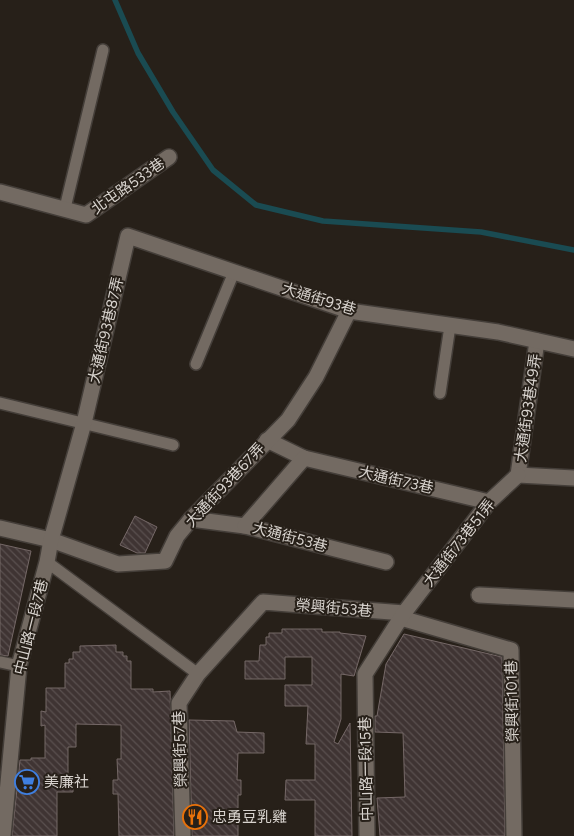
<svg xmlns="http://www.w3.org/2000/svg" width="574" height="836" font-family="Figtree,'Noto Sans TC',sans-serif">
  <defs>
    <pattern id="building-back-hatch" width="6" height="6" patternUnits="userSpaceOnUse" patternTransform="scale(1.25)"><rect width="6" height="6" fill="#3f3433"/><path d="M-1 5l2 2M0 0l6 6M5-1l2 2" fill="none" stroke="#5a504f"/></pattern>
  </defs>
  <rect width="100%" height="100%" fill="#272019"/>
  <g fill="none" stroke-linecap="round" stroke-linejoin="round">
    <path stroke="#1a4b52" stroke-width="5.5" d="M115,0L138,53L173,112L213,170L256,205L323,221L481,232L574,250"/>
  </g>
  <g fill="url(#building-back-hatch)" stroke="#756867">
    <path d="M135,516L157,527L145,553H137L120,545Z"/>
    <path d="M0,544L31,551L8,656L0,655Z"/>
    <path d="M282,629H322V632H340V633L366,636L354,676L341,674V719L334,742L338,744L350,723L352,836H315V800H285L286,780H315V744H306L308,706H285V685H312V657H285V679H245V661H259L260,645H266V637H269V633H282Z"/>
    <path d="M404,634L502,657L505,836H380L377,798L405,797L403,733L375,732V716H377L386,664Z"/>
    <path d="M116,645V652H123V656H127V661H131V689H153V692L170,691L174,836H119L118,794H113V780H118L117,759H121V725L76,724V747H68V778H73V792H57V836H12L20,760H31V758H45V725L41,726V711L46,712V688H65V663H69V659H73V652H80V646Z"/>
    <path d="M189,720L234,721L237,732L264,733V753H238L237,780H241V795H238V836H192Z"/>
  </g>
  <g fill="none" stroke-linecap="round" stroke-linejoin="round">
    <defs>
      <g id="service">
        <path d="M65,208L103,50"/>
        <path d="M196,364L234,272"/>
        <path d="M440,393L450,326"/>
        <path d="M0,403L173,445"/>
        <path d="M47,562L198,674"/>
        <path d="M0,662L19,666"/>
      </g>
      <g id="minor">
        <path d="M0,192L86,215L169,157"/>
        <path d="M267,440L304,458L489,502"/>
        <path d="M518,475L537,341"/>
        <path d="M518,475L574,478"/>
        <path d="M191,519L245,526L386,562"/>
        <path d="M245,526L304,458"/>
        <path d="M0,528L51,540L118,564L165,561L177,536L191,519L288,420L316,377L349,311"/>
        <path d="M479,595L574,600"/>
        <path d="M401,618L511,650L514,836"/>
        <path d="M3,836L19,666L47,562L51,540L84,423L128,236L349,311L498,332L574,349"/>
        <path d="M183,836L179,703L198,674L263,602L404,613"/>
        <path d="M367,836L365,674L404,613L489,502L518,475"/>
      </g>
    </defs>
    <use href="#service" stroke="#443e39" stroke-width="14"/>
    <use href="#minor" stroke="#443e39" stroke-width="18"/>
    <use href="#service" stroke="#736a62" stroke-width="11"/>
    <use href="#minor" stroke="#736a62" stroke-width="15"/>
  </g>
  <defs>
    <symbol id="supermarket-ring" viewBox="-11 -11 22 22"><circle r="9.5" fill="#272019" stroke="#3f7fe0" stroke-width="1.5"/><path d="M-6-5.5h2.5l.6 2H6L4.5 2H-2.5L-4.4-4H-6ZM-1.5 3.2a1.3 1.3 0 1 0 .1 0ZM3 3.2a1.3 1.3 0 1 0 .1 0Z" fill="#3f7fe0"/></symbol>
    <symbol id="restaurant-ring" viewBox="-11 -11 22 22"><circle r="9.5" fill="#272019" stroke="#e8710a" stroke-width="1.5"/><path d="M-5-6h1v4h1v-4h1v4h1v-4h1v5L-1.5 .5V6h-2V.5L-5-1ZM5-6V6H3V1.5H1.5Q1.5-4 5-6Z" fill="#e8710a"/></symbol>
  </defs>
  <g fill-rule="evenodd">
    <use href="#supermarket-ring" x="13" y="768" width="28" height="28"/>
    <use href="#restaurant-ring" x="181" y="803" width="28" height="28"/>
  </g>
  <g text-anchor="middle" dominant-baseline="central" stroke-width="4" stroke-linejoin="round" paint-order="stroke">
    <g font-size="15" fill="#d8d3ce" stroke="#272019">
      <text transform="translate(128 186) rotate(-35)">北屯路533巷</text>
      <text transform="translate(319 299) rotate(17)">大通街93巷</text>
      <text transform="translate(106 330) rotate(-77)">大通街93巷87弄</text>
      <text transform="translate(528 408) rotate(-82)">大通街93巷49弄</text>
      <text transform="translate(396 480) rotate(13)">大通街73巷</text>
      <text transform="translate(225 485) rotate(-47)">大通街93巷67弄</text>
      <text transform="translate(290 537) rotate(15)">大通街53巷</text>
      <text transform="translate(459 543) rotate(-52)">大通街73巷51弄</text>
      <text transform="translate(334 608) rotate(5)">榮興街53巷</text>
      <text transform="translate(31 627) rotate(-76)">中山路一段7巷</text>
      <text transform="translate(512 701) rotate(-91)">榮興街101巷</text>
      <text transform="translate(180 749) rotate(-92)">榮興街57巷</text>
      <text transform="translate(366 769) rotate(-91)">中山路一段15巷</text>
    </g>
    <g font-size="15" fill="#d8d3ce" stroke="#272019" text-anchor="start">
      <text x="44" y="782">美廉社</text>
      <text x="212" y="817">忠勇豆乳雞</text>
    </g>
  </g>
</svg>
